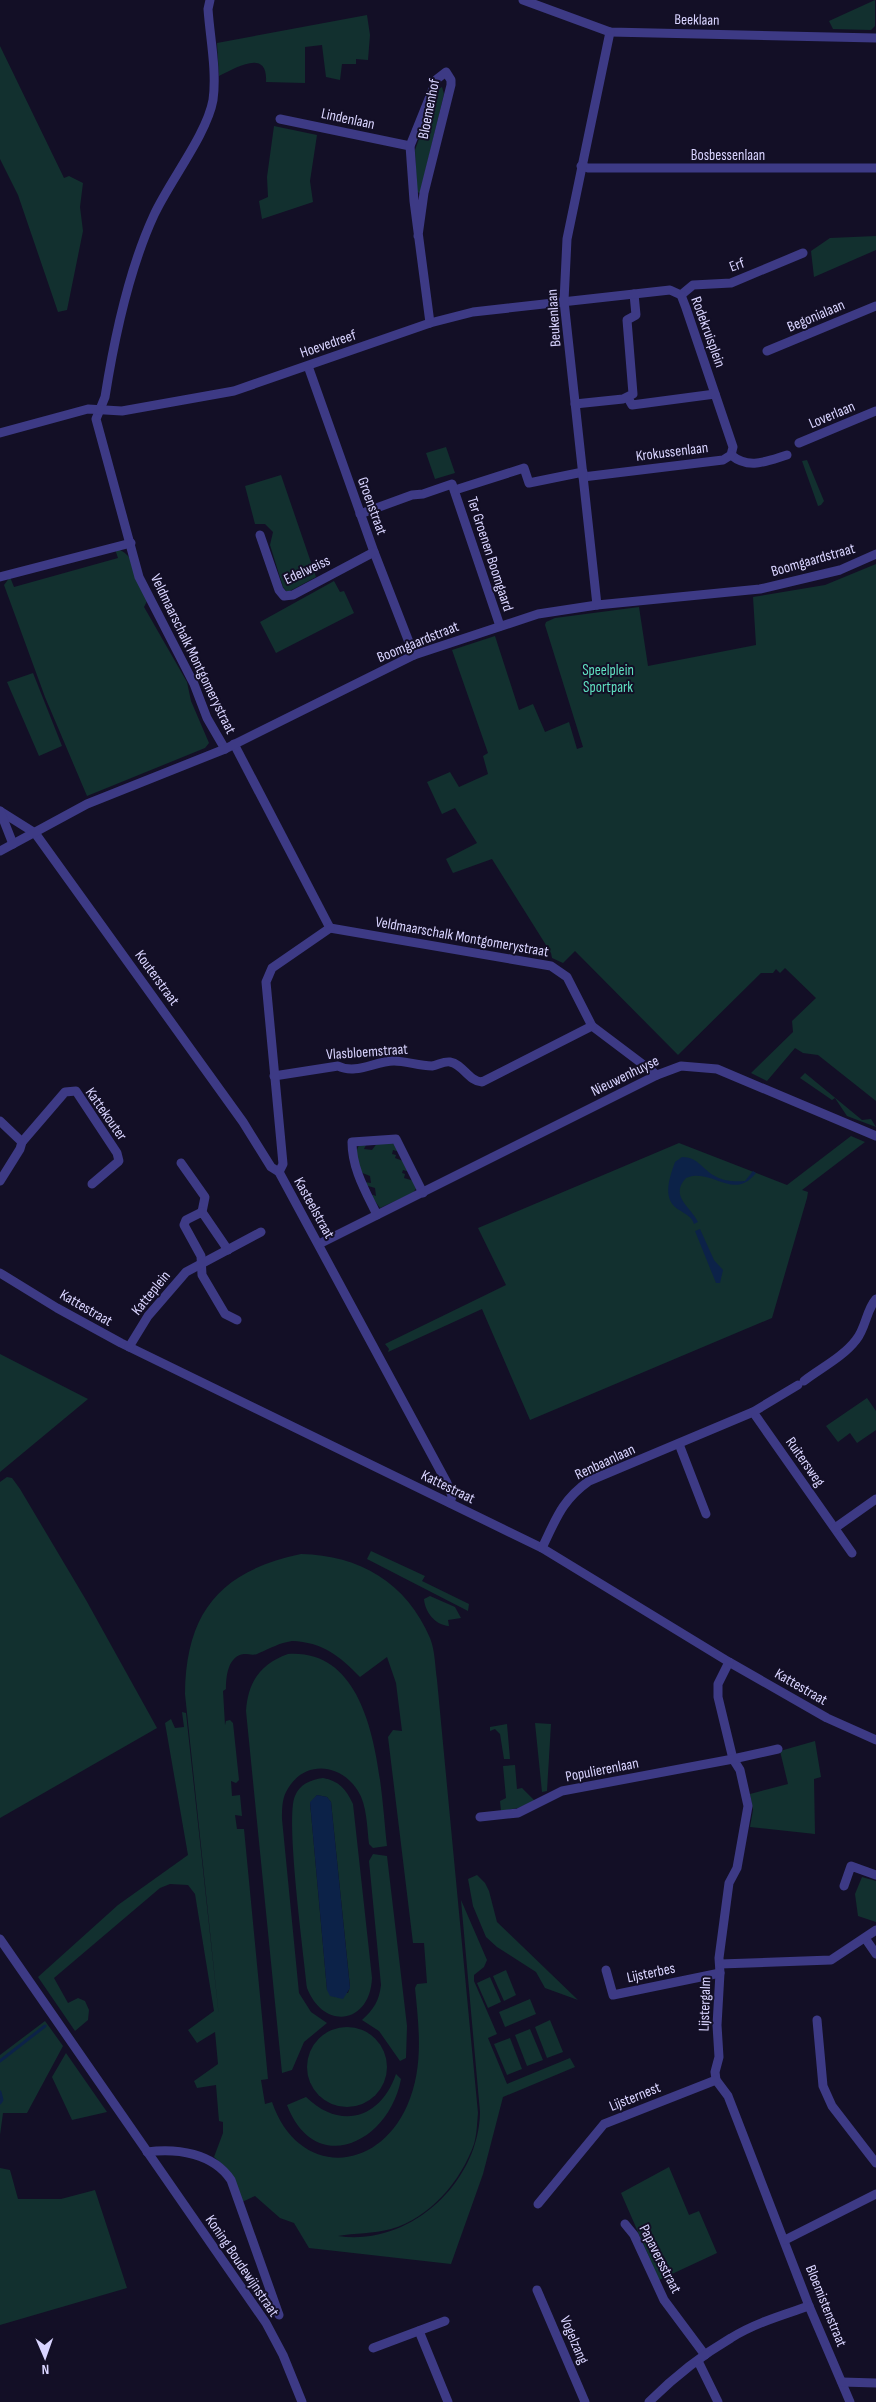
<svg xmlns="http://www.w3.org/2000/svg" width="876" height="2402" font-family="'Sofia Sans Condensed',sans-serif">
  <rect width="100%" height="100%" fill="#130f26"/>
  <g fill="#12302f" fill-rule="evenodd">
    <path d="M875,0V26L871,30L833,29L829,21Z"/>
    <path d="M367,15L370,35L368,60L356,59V64H342L340,80L326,77L322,45L305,47V83L266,82C268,48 236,68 219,76L217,43Z"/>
    <path d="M0,46L64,178L69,176L83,183L80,207L83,231L67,310L58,312L18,195L0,159Z"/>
    <path d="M442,87L444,94L420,193L417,192L415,150L437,90Z"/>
    <path d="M274,126L317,135L310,181L313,202L262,219L259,201L268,197L267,177Z"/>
    <path d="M876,236V250L814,277L811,251L830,238Z"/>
    <path d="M446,447L455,473L435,479L426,453Z"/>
    <path d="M807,460L824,501L821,505L818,506L802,461Z"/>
    <path d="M281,475L316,577L290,591H286L283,587L270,545L273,532L265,524H255L245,486Z"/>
    <path d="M115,549C135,550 141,586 147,601L144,607L187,682L191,701L209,743L205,748L87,796L45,697L4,585L10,577L14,587L118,558Z"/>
    <path d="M876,564V1101L818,1055L803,1053L795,1048L767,1081L751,1073L793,1032L792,1021L816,998L785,968L780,973L776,969L773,973H761L678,1055L575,951L563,963L552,958L551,953L492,859L453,873L446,859L477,843L455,808L442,814L427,782L450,772L459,787L488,774L483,756L488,753L452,650L495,636L519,710L533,704L545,732L569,722L577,749L583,747L545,625L546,622L555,618L639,607L648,666L756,645L753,597L825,585Z"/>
    <path d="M334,581L340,592L344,591L354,613L276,653L260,622Z"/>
    <path d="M33,673L62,746L39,756L7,682Z"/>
    <path d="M805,1073L862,1120L871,1119L876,1127L847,1116L835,1098L832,1100L800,1078Z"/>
    <path d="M851,1136L865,1142L802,1190L808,1192L807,1198L772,1318L530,1420L482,1309L388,1352L389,1349L385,1344L506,1285L478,1228L679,1143L787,1185Z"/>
    <path d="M387,1141L396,1145L400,1152L393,1150L392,1154L396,1155L395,1158L403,1161L410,1172L403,1170L402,1173L405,1174L404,1178L414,1181L417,1187L413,1193L380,1208L370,1194L376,1196L375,1188L365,1185L364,1182L371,1183L370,1176L360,1172C357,1163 353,1153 360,1144L367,1143L364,1149L372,1150L378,1142Z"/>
    <path d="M0,1354L88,1399L0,1472Z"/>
    <path d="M867,1398L876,1411V1430L857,1443L850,1433L838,1442L826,1426Z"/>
    <path d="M7,1477L12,1478L20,1489L86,1600L157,1728L0,1818V1482Z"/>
    <path d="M371,1551L425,1576L422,1581L469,1604L468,1611L367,1559Z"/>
    <path d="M301,1554C359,1555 407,1583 430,1638C435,1650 435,1666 437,1680L478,2113C477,2123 477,2134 474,2144C461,2181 430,2218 391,2229C373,2234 355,2233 338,2236C409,2247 479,2183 480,2112L461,1900L487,1960L484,1967L474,1975V1981L497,2034L488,2038L507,2084L570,2058L575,2067L503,2097L483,2174L451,2264L309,2248L294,2223L280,2218L255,2196L242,2202L226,2168L214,2157L223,2133V2122L219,2121L216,2085L197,2088L194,2081L218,2064L215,2032L197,2043L188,2030L214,2011L195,1894L188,1885L170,1884L160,1888L54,1978L68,2003L78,1998L85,2001L89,2010L88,2020L75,2031L38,1977L118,1905L188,1855L165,1723L171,1719L175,1728L184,1727L182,1712L186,1713L219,2017L185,1694C186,1611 221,1571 301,1554ZM292,1641C322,1642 340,1656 360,1677L387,1657L396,1683L402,1731L393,1730L388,1737L413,1943H424L427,1983L417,1984L415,1988C419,2028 424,2068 407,2106C376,2175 297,2176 272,2102L265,2104L261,2080L268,2079L244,1829H237L235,1815L242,1816L240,1795L232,1796L231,1781L236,1783L239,1780L233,1723L230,1720L226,1721L225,1725L223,1691L226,1689C226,1676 228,1656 244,1654C250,1654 254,1656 259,1653C271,1648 279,1643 292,1641Z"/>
    <path d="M430,1596L455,1607L461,1618L448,1620L449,1626C435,1625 425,1612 424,1599Z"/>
    <path d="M288,1654C378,1648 380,1785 387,1846L373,1848L369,1844C367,1827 367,1805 358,1791C340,1762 302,1760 286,1792C282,1800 282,1809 282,1819L299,1993L311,2012L327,2023L304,2042L292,2070L282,2073L246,1711C248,1682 260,1664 288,1654Z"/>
    <path d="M535,1723L551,1724L547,1791L542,1792Z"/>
    <path d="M507,1724L510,1759H504L500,1734L495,1729L490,1731V1727Z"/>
    <path d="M815,1741L821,1777L814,1779L815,1834L750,1827L753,1810L750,1794L788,1784L780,1751Z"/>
    <path d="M515,1765L517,1789L522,1788L535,1801L518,1808L501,1811L500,1801L506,1798L503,1766Z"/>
    <path d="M323,1778C339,1781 346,1789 353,1804L372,1978C370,2024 324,2031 307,1988C304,1956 285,1817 295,1796C300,1784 310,1780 323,1778ZM317,1795L327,1797L331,1802L350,1987L348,1993L327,1990L311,1813L310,1803Z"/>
    <path d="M373,1854L387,1856L407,2026L406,2058L400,2061L379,2031L362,2020C374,2009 379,2001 381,1985L369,1861Z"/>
    <path d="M477,1875L485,1883L489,1891L497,1922L578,2000L545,1988L536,1972L497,1947L486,1937L473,1906L468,1879Z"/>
    <path d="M862,1877L876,1881V1922L858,1916L855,1894Z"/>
    <path d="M506,1970L516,1995L504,2001L493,1976Z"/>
    <path d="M490,1977L501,2002L488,2008L477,1983Z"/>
    <path d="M530,1999L536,2014L505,2027L499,2012Z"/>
    <path d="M550,2020L563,2052L547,2058L535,2027Z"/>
    <path d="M45,2021L63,2046L27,2113H3L0,2135V2055Z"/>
    <circle cx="347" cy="2067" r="40"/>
    <path d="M530,2029L543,2060L527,2066L515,2035Z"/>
    <path d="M510,2038L522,2069L507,2075L494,2044Z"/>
    <path d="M66,2053L107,2112L72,2120L52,2077Z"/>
    <path d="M396,2074L401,2079C389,2143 315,2178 287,2105L306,2097C341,2131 381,2118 396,2074Z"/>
    <path d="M669,2167L689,2215L699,2211L717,2253L659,2280L621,2193Z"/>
    <path d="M0,2168L10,2170L18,2199H61L95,2190L127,2288L0,2325Z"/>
  </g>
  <g fill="#0c2248">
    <path d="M682,1157C697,1157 702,1168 713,1175C722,1181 734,1182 745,1181L753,1171L756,1173C733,1202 712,1167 686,1178C669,1196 691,1207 698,1222L694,1224C691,1216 688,1216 681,1211C661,1201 669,1179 675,1162Z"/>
    <path d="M700,1229L714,1260L723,1270L720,1283H716L695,1231Z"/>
    <path d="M317,1795L327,1797L331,1802L350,1988L343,1999L330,1996L327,1990L311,1813L310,1802Z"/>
  </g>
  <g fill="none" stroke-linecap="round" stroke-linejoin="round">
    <g stroke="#0c2248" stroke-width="3">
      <path d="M0,2061L45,2026"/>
      <path d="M0,2092L2,2100L0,2103"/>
    </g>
    <g stroke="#3d3a85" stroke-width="9">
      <path d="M210,0L208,9C210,38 217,71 213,100C207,134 169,182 154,215C130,267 114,340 105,397L96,419L139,577L194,684L207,718L225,749"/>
      <path d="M523,0L610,32L876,38"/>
      <path d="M280,119L410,146"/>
      <path d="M581,166L588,168H876"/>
      <path d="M418,236L424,193L451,85V80L446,72L437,79L410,146L414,201L430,323"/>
      <path d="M681,295L693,285L731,283L803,253"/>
      <path d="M767,351L876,306"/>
      <path d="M308,366L374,552L414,655"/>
      <path d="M628,398L632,405L715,394"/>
      <path d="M575,404L623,399L633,394L627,320L636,315L634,294"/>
      <path d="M0,433L88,409L122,411L234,391L430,323L473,312L670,290L681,295L686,308L733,447L731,455"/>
      <path d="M799,443L876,411"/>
      <path d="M731,455C749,470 767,461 787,455"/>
      <path d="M583,477L723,460L731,455"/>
      <path d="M455,490L524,468L529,483L583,472"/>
      <path d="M360,514L412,495L423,494L452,484L500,626"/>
      <path d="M260,535L279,590L284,596L293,595L374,552"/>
      <path d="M0,577L131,543"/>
      <path d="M597,605L564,301L567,239L610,32"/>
      <path d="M234,744L330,928"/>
      <path d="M0,811L35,833L243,1122L271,1167L279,1172L447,1483L452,1496L450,1503"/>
      <path d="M0,811L13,844"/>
      <path d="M0,851L87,804L225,749L414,655L538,614L597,605L760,589L840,570L876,554"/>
      <path d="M330,928L551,966L567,977L592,1026L657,1075"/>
      <path d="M274,1076L338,1066C356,1075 375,1061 394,1061C406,1061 419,1066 432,1066C438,1065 444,1061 450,1062C463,1064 468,1081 482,1082L592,1026"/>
      <path d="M0,1121L22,1142"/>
      <path d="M22,1142L65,1092L76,1091L117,1153L119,1161L92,1184"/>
      <path d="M181,1163L205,1197L202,1212"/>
      <path d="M279,1172L283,1164L266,982L272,968L330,928"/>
      <path d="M0,1181L20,1149L22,1142"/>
      <path d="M377,1215C366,1192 352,1169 352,1142L396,1139L423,1193"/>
      <path d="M319,1244L657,1075L681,1066L717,1069L876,1136"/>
      <path d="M228,1250L202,1212L186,1220L184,1225L201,1256L202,1275L225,1314L237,1320"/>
      <path d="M0,1273L57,1308L121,1343L542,1548L729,1662L827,1718L876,1740"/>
      <path d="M129,1347L148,1316L186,1272L261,1232"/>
      <path d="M804,1381C821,1368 843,1357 856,1340C866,1328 866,1310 876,1299"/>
      <path d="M753,1412L852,1553"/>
      <path d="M679,1444L706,1514"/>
      <path d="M835,1528L876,1499"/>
      <path d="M542,1548C556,1519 562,1500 589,1481L753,1412L798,1385"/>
      <path d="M729,1662L718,1684V1697L733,1759L740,1770L748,1806L737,1868L729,1883L719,1958L720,1973L717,2025L719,2057L715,2072L716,2080L728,2096L809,2306L850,2402"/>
      <path d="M480,1817L518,1813L562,1791L733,1759L778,1749"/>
      <path d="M844,1886L851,1866L876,1875"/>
      <path d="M865,1938L876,1954"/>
      <path d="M0,1939L266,2323L283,2355L302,2402"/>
      <path d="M720,1964L831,1960L876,1930"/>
      <path d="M606,1970L613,1995L720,1973"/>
      <path d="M817,2020L823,2086L832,2106L876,2163"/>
      <path d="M147,2152C177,2148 213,2153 231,2180L279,2315"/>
      <path d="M538,2204L604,2124L716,2080"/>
      <path d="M625,2224L634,2235L664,2300L705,2355"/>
      <path d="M785,2240L876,2194"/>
      <path d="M537,2290L585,2402"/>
      <path d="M419,2331L448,2402"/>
      <path d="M373,2348L445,2321"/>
      <path d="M698,2361L718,2402"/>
      <path d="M842,2382L876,2383"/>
      <path d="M649,2402C673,2378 702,2355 731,2338C755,2323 783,2315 809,2306"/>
    </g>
  </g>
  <g text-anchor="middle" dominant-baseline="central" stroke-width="4" stroke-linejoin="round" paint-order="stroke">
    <g font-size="15" fill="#d9d4ff" stroke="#130f26">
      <text transform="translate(697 20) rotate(1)">Beeklaan</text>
      <text transform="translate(429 109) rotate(-79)">Bloemenhof</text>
      <text transform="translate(348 119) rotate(12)">Lindenlaan</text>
      <text x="728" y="155">Bosbessenlaan</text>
      <text transform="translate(737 265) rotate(-20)">Erf</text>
      <text transform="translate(816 316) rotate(-23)">Begonialaan</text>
      <text transform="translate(554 318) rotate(-94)">Beukenlaan</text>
      <text transform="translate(708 332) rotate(70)">Rodekruisplein</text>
      <text transform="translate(328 344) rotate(-19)">Hoevedreef</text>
      <text transform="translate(832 415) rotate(-23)">Loverlaan</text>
      <text transform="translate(672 452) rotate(-7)">Krokussenlaan</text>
      <text transform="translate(372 506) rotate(70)">Groenstraat</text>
      <text transform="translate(490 554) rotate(72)">Ter Groenen Boomgaard</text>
      <text transform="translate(813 560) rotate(-16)">Boomgaardstraat</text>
      <text transform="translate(307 570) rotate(-25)">Edelweiss</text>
      <text transform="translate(418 642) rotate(-22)">Boomgaardstraat</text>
      <text transform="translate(193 654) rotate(64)">Veldmaarschalk Montgomerystraat</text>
      <text transform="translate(462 937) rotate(10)">Veldmaarschalk Montgomerystraat</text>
      <text transform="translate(157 978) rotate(54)">Kouterstraat</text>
      <text transform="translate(367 1052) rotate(-4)">Vlasbloemstraat</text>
      <text transform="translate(625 1076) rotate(-26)">Nieuwenhuyse</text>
      <text transform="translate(106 1114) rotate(55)">Kattekouter</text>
      <text transform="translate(314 1208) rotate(61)">Kasteelstraat</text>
      <text transform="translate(151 1293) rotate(-51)">Katteplein</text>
      <text transform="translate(86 1308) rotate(30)">Kattestraat</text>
      <text transform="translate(605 1462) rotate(-25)">Renbaanlaan</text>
      <text transform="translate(805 1462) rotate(55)">Ruitersweg</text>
      <text transform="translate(448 1487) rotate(26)">Kattestraat</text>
      <text transform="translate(801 1687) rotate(30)">Kattestraat</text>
      <text transform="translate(602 1770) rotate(-11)">Populierenlaan</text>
      <text transform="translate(651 1973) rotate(-12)">Lijsterbes</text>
      <text transform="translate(705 2004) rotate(-88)">Lijstergalm</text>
      <text transform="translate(635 2097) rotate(-22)">Lijsternest</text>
      <text transform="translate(660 2259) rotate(63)">Papaversstraat</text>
      <text transform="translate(242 2266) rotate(56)">Koning Boudewijnstraat</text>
      <text transform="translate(826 2306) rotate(68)">Bloemistenstraat</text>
      <text transform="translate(574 2340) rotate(67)">Vogelzang</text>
    </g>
    <g font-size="15" fill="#5fe0c0" stroke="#130f26">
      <text x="608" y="670">Speelplein<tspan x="608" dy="17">Sportpark</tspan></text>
    </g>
  </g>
  <g transform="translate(45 2357) rotate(178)" stroke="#130f26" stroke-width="4" paint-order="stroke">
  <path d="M0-4L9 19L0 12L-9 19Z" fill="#d9d4ff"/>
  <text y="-8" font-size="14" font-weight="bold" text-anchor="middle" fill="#d9d4ff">N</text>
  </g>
</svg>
